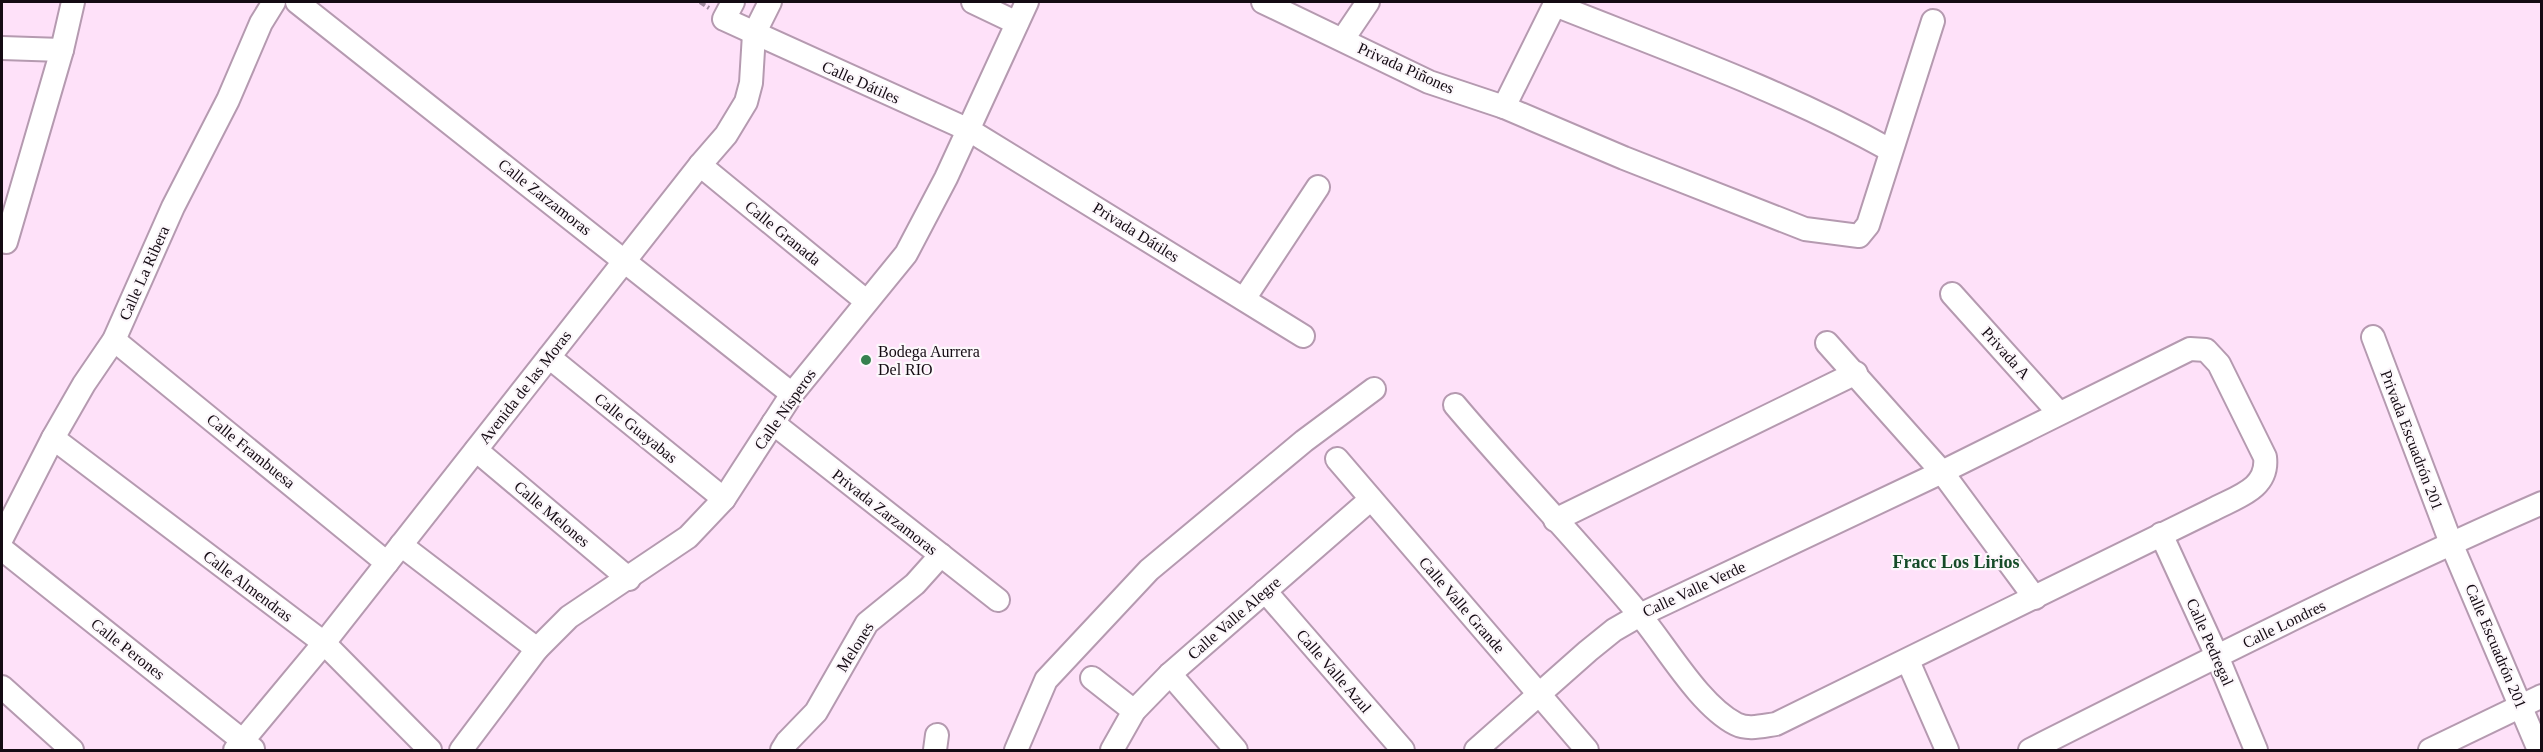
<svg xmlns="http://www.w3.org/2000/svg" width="2543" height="752" font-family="Georgia,serif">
  <rect width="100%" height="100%" fill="#fee1f9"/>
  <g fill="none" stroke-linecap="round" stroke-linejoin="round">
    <defs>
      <g id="street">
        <path d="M297,2L792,394"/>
        <path d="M733,2L724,19L969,130L1303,336"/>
        <path d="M973,2L1017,23"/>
        <path d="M1263,2L1429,82L1504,107L1624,158L1805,229L1859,236L1868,225L1933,21"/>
        <path d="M1555,5C1668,50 1784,91 1890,150"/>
        <path d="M1343,39L1368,2"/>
        <path d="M2,48L62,50"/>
        <path d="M1504,107L1556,2"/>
        <path d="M700,165L866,301"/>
        <path d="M6,242L62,50L73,2"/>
        <path d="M1952,294L2059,413"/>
        <path d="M1244,299L1318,187"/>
        <path d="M2373,337L2451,543L2539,750"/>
        <path d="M114,340L387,563"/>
        <path d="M1827,343L1942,472L2035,598"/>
        <path d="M549,357L724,499"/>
        <path d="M1455,405C1515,476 1580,543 1639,614C1666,646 1699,705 1736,724C1748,730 1762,726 1776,724L2212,510C2236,497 2269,489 2265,457L2219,364L2206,350L2190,349L1942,472L1640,615L1614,630L1588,651L1476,750"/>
        <path d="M773,423L998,600"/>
        <path d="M53,438L324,643L430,750"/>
        <path d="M476,450L629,579"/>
        <path d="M1337,459L1587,750"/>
        <path d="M1555,520L1856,373"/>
        <path d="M2161,534L2217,656L2256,750"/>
        <path d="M2,538L53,438L84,384L114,340L173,207L228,100L261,23L274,2"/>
        <path d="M401,545L537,649"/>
        <path d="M2,549L253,749"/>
        <path d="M1265,591L1403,750"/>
        <path d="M1908,661L1947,750"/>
        <path d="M1170,674L1236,750"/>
        <path d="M1092,678L1134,711"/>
        <path d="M2,687L72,750"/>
        <path d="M235,750L324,643L700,165L726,135L746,102L751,83L754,34L770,2"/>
        <path d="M461,750L537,649L569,617L688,537L724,499L792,394L906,254L946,178L1027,2"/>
        <path d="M782,750L787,742L816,712L867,623L915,584L941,555"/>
        <path d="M935,750L937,735"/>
        <path d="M1016,750L1046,680L1149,570L1304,441L1374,389"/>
        <path d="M1112,750L1134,711L1170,674L1371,499"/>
        <path d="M2030,750C2199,665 2368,579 2542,503"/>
        <path d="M2430,750L2542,696"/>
      </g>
    </defs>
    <use href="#street" stroke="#b59ab0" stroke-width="26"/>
    <path stroke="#a28d9f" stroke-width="4" stroke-dasharray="6 3" stroke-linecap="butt" d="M700,2L709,8"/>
    <use href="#street" stroke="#fff" stroke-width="22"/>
  </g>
  <circle fill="#36814f" stroke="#fcf7fb" stroke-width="2" cx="866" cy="360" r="6"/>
  <g text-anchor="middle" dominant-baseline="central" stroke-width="4.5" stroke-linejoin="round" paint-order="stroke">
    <g font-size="16" fill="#140b13" stroke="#fcf7fb">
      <text transform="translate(1406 68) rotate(24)">Privada Piñones</text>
      <text transform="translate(861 82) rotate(24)">Calle Dátiles</text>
      <text transform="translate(545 197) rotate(38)">Calle Zarzamoras</text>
      <text transform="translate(1136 232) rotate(32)">Privada Dátiles</text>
      <text transform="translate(783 233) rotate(39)">Calle Granada</text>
      <text transform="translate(144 273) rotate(-66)">Calle La Ribera</text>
      <text transform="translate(2006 353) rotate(48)">Privada A</text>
      <text transform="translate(525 387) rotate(-52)">Avenida de las Moras</text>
      <text transform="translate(785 409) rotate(-55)">Calle Nísperos</text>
      <text transform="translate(636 428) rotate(39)">Calle Guayabas</text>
      <text transform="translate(2412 440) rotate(69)">Privada Escuadrón 201</text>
      <text transform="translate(251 451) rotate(39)">Calle Frambuesa</text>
      <text transform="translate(885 512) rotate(38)">Privada Zarzamoras</text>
      <text transform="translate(552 514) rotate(40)">Calle Melones</text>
      <text transform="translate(248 586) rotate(37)">Calle Almendras</text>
      <text transform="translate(1694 589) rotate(-25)">Calle Valle Verde</text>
      <text transform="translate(1462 605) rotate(49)">Calle Valle Grande</text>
      <text transform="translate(1234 618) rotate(-41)">Calle Valle Alegre</text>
      <text transform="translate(2284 624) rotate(-26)">Calle Londres</text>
      <text transform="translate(2210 642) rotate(66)">Calle Pedregal</text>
      <text transform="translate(2496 646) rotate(67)">Calle Escuadrón 201</text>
      <text transform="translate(855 647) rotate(-58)">Melones</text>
      <text transform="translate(128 649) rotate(38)">Calle Perones</text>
      <text transform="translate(1334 671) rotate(49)">Calle Valle Azul</text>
    </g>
    <g font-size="16" fill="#140b13" stroke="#fcf7fb" text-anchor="start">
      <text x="878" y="351">Bodega Aurrera<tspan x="878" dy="18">Del RIO</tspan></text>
    </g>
    <g font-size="18" font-weight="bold" fill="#164b29" stroke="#fcf7fb">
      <text x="1956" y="562">Fracc Los Lirios</text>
    </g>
  </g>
  <rect width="2543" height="752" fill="none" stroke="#140b13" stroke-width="6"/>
</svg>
